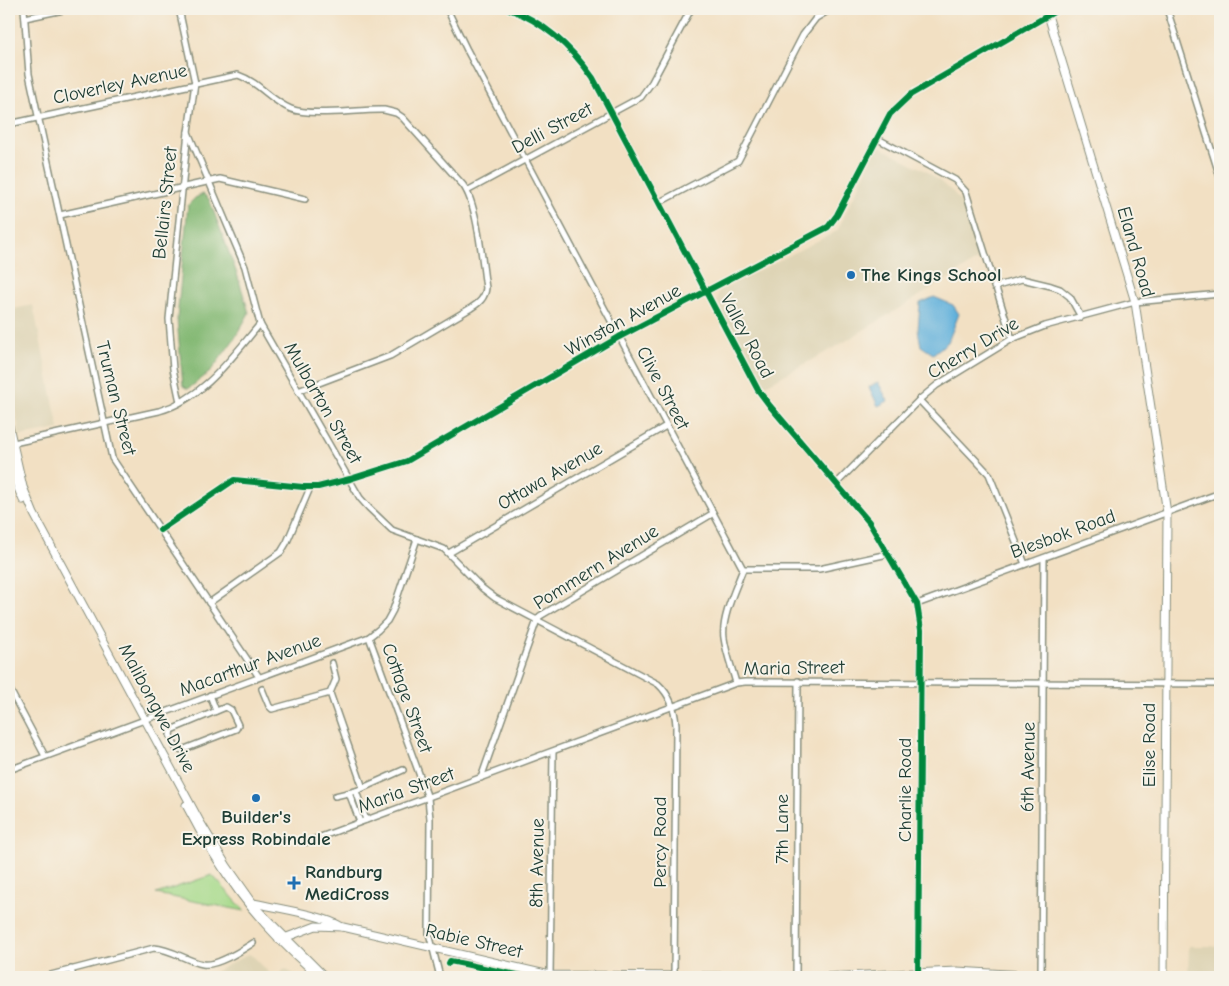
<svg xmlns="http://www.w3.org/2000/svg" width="1229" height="986" font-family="'Comic Neue',sans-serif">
  <rect width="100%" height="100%" fill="#f7f3e8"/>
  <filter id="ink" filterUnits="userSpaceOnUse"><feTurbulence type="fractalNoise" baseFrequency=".02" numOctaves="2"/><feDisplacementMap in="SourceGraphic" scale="10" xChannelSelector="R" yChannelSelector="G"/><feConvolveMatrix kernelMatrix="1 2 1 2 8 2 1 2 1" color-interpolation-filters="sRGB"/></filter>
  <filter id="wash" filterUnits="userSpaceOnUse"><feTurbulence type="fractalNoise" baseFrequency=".0096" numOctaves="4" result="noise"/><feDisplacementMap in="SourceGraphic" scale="20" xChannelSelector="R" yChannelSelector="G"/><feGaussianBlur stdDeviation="1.12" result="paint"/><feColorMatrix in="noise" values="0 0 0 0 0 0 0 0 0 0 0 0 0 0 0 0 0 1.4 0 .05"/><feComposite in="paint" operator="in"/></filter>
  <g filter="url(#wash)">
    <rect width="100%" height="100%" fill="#f2e0c3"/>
    <g fill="#ded4b5">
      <path d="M878,146L928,172L953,192L962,204L978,260L839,345L764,386L717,301L719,291L837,231Z"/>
      <path d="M33,305L59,429L20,436L9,380V310Z"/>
      <path d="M1189,946H1220V977H1188Z"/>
      <path d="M249,954L255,958L273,977H205Z"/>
      <path d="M285,969L299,977H275Z"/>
    </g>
    <path fill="#a5d989" stroke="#628b5e" d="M212,875L245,911L156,894Z"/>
    <path fill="#84b975" stroke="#527b54" d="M203,194L209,199L237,274L249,313L235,338L210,372L188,389L183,386L177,319L188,205L195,198Z"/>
    <g fill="#60b0db" stroke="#407688">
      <path d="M934,297L953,305L959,314L948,342L933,354L921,346L918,330L920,303Z"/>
      <path d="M878,382L888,401L878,406L869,387Z"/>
    </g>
  </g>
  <g filter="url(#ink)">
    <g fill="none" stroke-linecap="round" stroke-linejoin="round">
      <defs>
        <g id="street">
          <path d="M24,9L29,74L112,458L259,677"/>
          <path d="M179,9L195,83L188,132L169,319L173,369L180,402"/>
          <path d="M447,9L467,50L743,569C736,588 721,618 724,638C726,653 732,668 736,683"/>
          <path d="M509,9C544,22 572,48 593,78L758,390L770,406L869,522L917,604L921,630L918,977"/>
          <path d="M1167,9L1220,177"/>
          <path d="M25,18L68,9"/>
          <path d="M9,124L238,75C259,82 271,101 291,109C312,117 360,109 384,110L396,113L402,117L463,185C478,205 482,262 486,288C485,298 479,303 471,308L390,356L298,391"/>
          <path d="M188,132L245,267L260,324L360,498L369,508L392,530L444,549L482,588L495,598L658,684C670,695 675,709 676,725L674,977"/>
          <path d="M878,139L955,180L966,192L970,205L1012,339"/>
          <path d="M467,191L641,97L652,82L691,9"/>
          <path d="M660,202L738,161L803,35L816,18L831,9"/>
          <path d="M60,215L220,179L305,199"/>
          <path d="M994,287L1022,279L1051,286L1060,289L1070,297L1081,317"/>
          <path d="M919,400L989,474L1025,564"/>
          <path d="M9,444L159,411C203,399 232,357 260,324"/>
          <path d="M836,484L919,400L937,385L1012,339L1045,326L1135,302L1220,294"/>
          <path d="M160,530L234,480L303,487H318L350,479L407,461L619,337L828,227L837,215L890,114L910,95L1059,9"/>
          <path d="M449,553L666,426"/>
          <path d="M743,569H819L888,554"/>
          <path d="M209,603L281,552L287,542L310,488"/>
          <path d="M917,604L1220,493"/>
          <path d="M369,637L428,798L430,819L429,933L440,977"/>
          <path d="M9,688L45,756"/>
          <path d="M262,689L269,706L272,709L330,693L336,679L332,663"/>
          <path d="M330,693L363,788"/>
          <path d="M210,695L216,711"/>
          <path d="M226,707L231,710L238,725L236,729L182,750L176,748L170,735L171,730Z"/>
          <path d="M9,770L369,637L378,630L387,621L393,610L417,539"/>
          <path d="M481,778L537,620L540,616L712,514"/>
          <path d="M356,791L366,820"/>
          <path d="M349,793L360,822"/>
          <path d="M335,796L356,791L403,770"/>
          <path d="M307,842L736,683L745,682L1220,684"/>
          <path d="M71,969L73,977"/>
          <path d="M550,975L553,752"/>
          <path d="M43,977L154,948C172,949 186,961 203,964C216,967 242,950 253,943"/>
          <path d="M796,977L798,681"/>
          <path d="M1041,977L1044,558"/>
        </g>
        <g id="secondary">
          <path d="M1043,9L1048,15L1135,302L1167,513L1164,977"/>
          <path d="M9,426L23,487L34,514L199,820L227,866L258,910L325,977"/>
          <path d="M9,453L17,486L23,500"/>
          <path d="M186,805C220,871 256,922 312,970"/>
          <path d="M253,903C276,908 324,915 342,927"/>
          <path d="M279,940L316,926L343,927L550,975L821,977L957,971L1056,977"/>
        </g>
      </defs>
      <use href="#street" stroke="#888e7c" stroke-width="8"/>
      <use href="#secondary" stroke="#888e7c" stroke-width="9"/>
      <use href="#street" stroke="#fff" stroke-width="5"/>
      <use href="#secondary" stroke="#fff" stroke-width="7"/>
      <defs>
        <g id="cycleway">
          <path d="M509,9C544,22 572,48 593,78L758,390L770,406L869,522L917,604L921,630L918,977"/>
          <path d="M160,530L234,480L303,487H318L350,479L407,461L619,337L828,227L837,215L890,114L910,95L1059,9"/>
          <path d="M449,963L450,961L527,977"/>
        </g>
      </defs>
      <use href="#cycleway" stroke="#f7f3e8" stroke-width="9"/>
      <use href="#cycleway" stroke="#00873e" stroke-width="6"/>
    </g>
  </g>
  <g fill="#1f6fb2" stroke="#f7f3e8" stroke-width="2">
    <circle cx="851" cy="275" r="5"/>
    <circle cx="256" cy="798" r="5"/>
    <path d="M291.5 875.5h5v5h5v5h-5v5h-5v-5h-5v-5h5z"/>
  </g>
  <g text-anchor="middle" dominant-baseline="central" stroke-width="4" stroke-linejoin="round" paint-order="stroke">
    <g font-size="19" fill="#1f3d34" stroke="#f7f3e8">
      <text transform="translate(120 84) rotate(-12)">Cloverley Avenue</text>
      <text transform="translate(552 128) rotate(-28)">Delli Street</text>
      <text transform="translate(165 203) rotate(-84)">Bellairs Street</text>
      <text transform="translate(1136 252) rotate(74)">Eland Road</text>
      <text transform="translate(623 320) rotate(-29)">Winston Avenue</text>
      <text transform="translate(747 336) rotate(62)">Valley Road</text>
      <text transform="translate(973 348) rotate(-31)">Cherry Drive</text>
      <text transform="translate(663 388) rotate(62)">Clive Street</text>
      <text transform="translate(116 398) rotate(76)">Truman Street</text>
      <text transform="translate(323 403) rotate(60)">Mulbarton Street</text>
      <text transform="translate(550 476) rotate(-30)">Ottawa Avenue</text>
      <text transform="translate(1063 534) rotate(-20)">Blesbok Road</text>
      <text transform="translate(596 567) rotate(-32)">Pommern Avenue</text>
      <text transform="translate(250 665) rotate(-20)">Macarthur Avenue</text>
      <text transform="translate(794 668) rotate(-1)">Maria Street</text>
      <text transform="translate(407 698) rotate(70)">Cottage Street</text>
      <text transform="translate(157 708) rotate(62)">Malibongwe Drive</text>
      <text transform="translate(1149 745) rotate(-90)">Elise Road</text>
      <text transform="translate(1028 767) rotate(-89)">6th Avenue</text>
      <text transform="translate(406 790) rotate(-20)">Maria Street</text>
      <text transform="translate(905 790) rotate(-90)">Charlie Road</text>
      <text transform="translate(782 829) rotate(-90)">7th Lane</text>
      <text transform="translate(660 842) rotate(-90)">Percy Road</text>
      <text transform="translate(537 863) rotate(-89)">8th Avenue</text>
      <text transform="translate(474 941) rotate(13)">Rabie Street</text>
    </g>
    <g font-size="19" font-weight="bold" fill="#1f3d34" stroke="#f7f3e8" text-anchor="start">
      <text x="861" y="275">The Kings School</text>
      <text x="256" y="817" text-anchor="middle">Builder's<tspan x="256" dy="22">Express Robindale</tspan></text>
      <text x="305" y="872">Randburg<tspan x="305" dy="22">MediCross</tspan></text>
    </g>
  </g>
  <rect width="1229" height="986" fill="none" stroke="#f7f3e8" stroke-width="30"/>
</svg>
